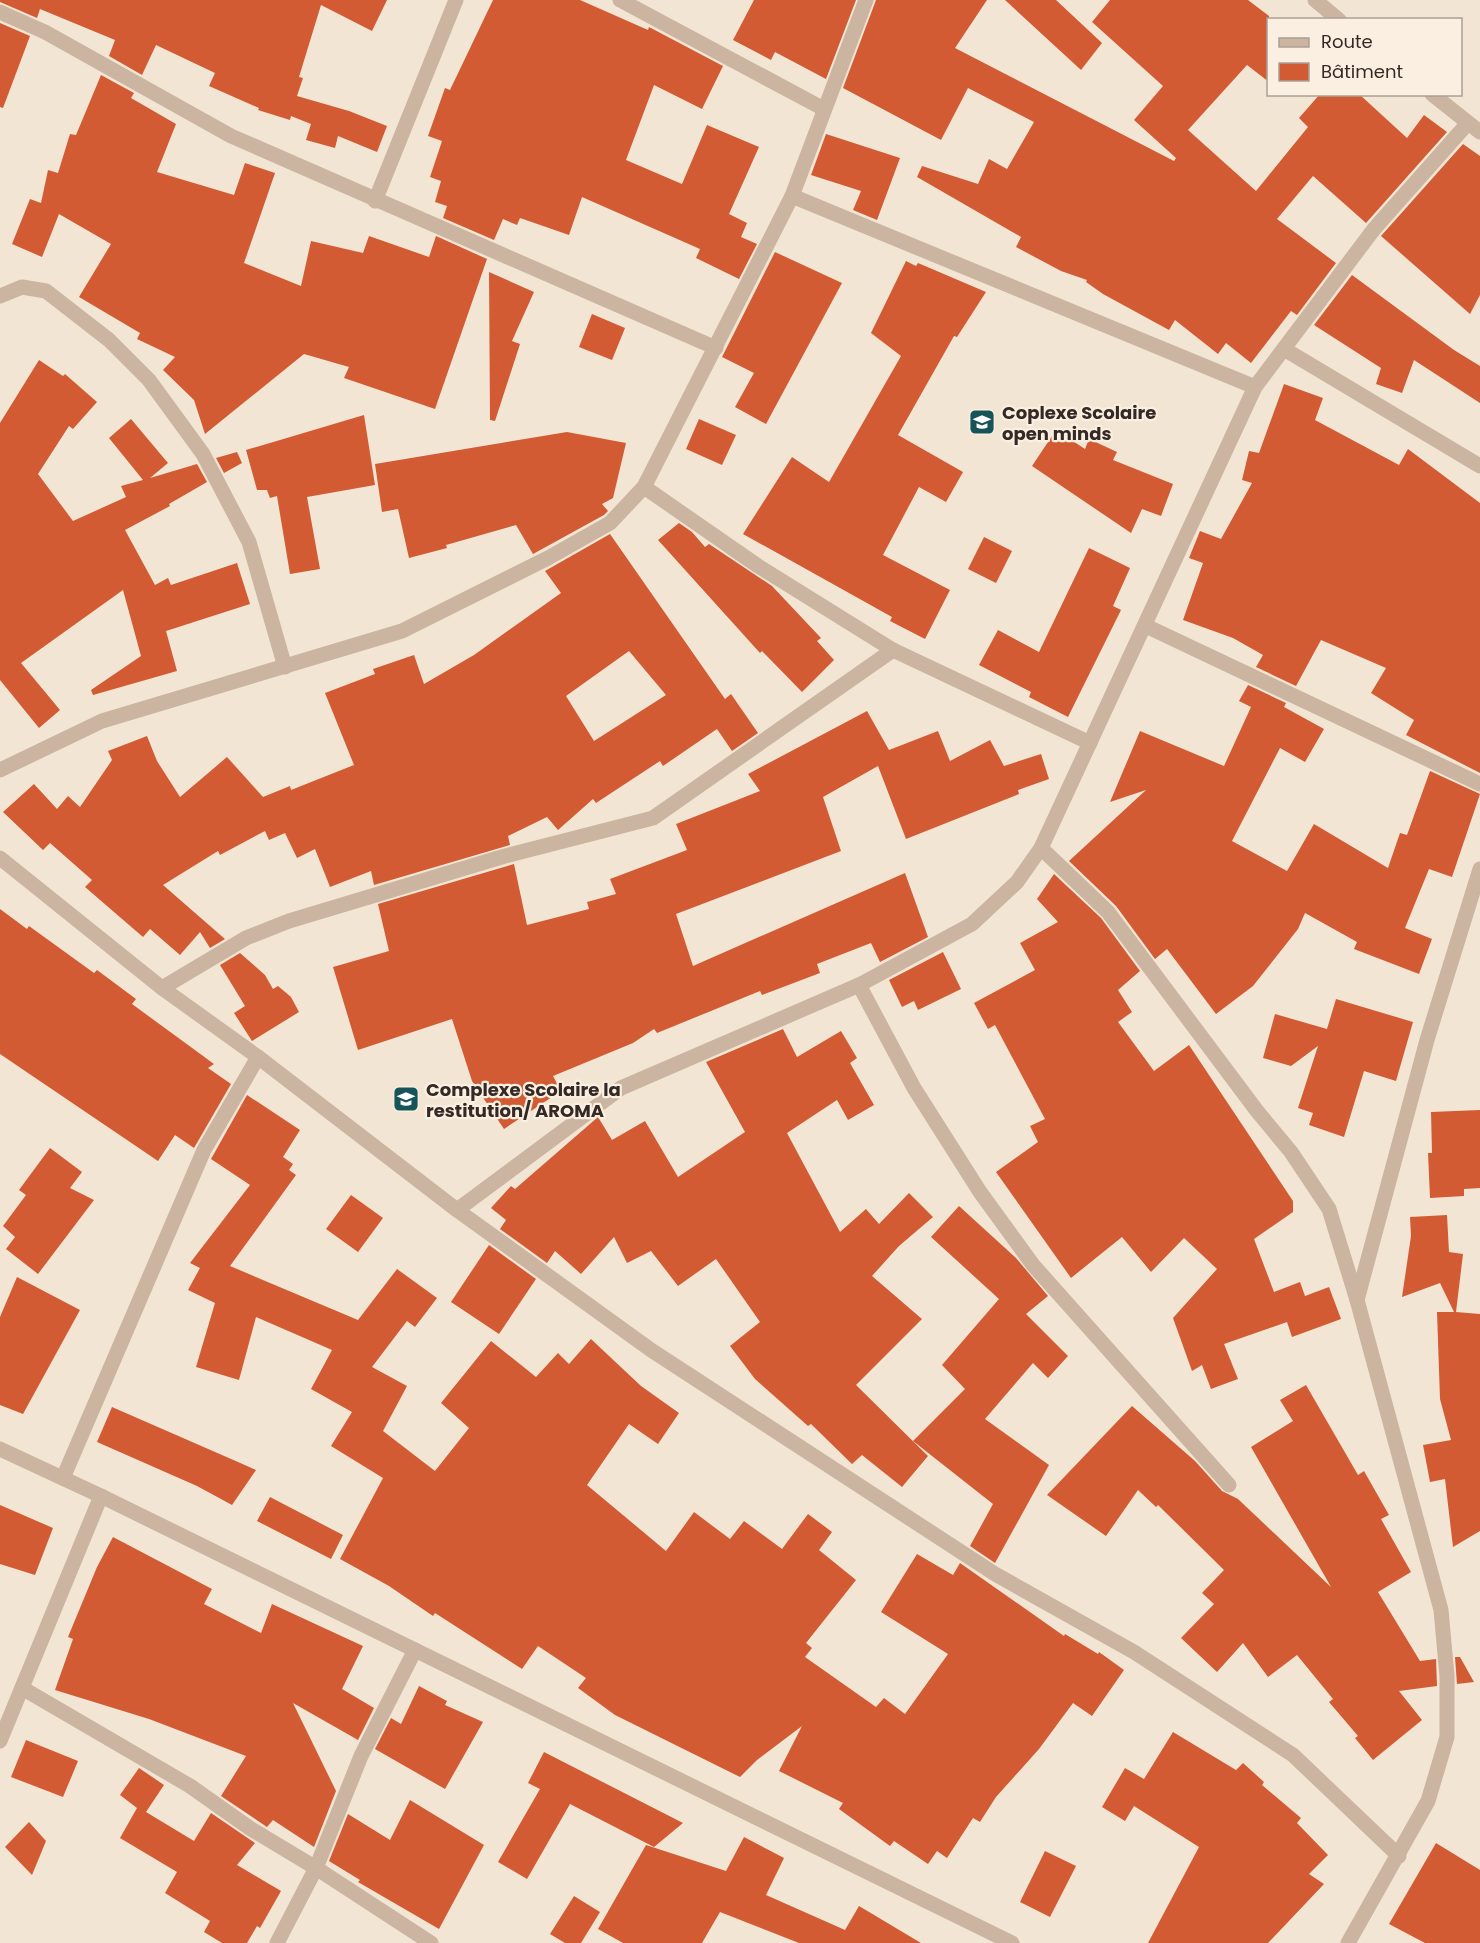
<svg xmlns="http://www.w3.org/2000/svg" width="1480" height="1943" font-family="Poppins,sans-serif">
  <rect width="100%" height="100%" fill="#f3e5d4"/>
  <g fill="#d25b33" fill-rule="evenodd">
    <path d="M0,0H387L372,31L321,5L299,77L303,78L297,96L349,111L387,126L377,152L338,136L335,148L306,140L311,124L291,116L290,120L258,110L259,108L209,86L215,73L156,45L142,75L109,56L115,40L40,9L37,18L0,2Z"/>
    <path d="M493,0H580L648,30L649,27L723,66L702,109L654,85L626,160L682,184L707,125L759,147L729,214L747,223L741,237L757,244L739,279L696,258L700,249L582,197L569,235L520,218L517,225L503,219L494,240L443,218L447,206L435,202L441,181L430,177L442,141L428,136L445,88L450,90Z"/>
    <path d="M754,0H856L826,79L775,52L771,60L733,40Z"/>
    <path d="M876,0H987L955,48L1174,161L1176,158L1134,120L1163,86L1092,22L1110,0H1248L1269,16V82L1247,65L1188,130L1256,191L1308,127L1299,118L1320,94H1359L1407,138L1424,115L1447,132L1366,223L1313,176L1277,219L1336,263L1297,315L1291,311L1251,363L1226,343L1218,354L1175,320L1169,330L1103,294L1086,282L1087,280L1061,271L1016,247L1021,237L917,177L922,166L978,184L989,159L1007,169L1034,122L968,88L941,140L843,88Z"/>
    <path d="M1005,0H1056L1102,43L1081,70Z"/>
    <path d="M0,23L30,36L3,108L0,107Z"/>
    <path d="M101,75L134,93L131,98L176,124L157,172L234,195L245,163L275,173L244,263L301,286L311,241L363,253L369,236L429,257L436,236L487,259L435,409L344,378L349,367L304,354L205,434L194,400L163,370L175,357L137,339L140,333L79,297L111,244L59,214L42,257L12,244L30,199L41,203L48,170L58,173L70,134L76,135Z"/>
    <path d="M826,134L900,158L877,220L853,210L861,191L811,175Z"/>
    <path d="M1463,144L1480,156V295L1470,314L1381,236Z"/>
    <path d="M775,252L842,283L766,424L735,407L754,373L722,357Z"/>
    <path d="M906,261L916,266L918,263L986,292L957,337L954,336L898,435L963,472L946,502L919,487L883,555L950,590L925,639L890,621L892,617L743,534L792,457L829,482L901,356L871,333Z"/>
    <path d="M489,272L534,292L512,341L520,344L495,421L490,420Z"/>
    <path d="M1352,275L1454,350L1480,366V403L1414,360L1402,393L1376,384L1381,368L1314,325Z"/>
    <path d="M592,314L625,328L612,360L579,347Z"/>
    <path d="M39,360L63,376L65,374L97,402L73,429L69,426L38,474L73,521L126,497L121,486L143,480L109,438L131,419L168,463L150,478L197,464L207,482L169,504L170,506L125,530L155,585L168,578L171,585L237,563L250,604L166,631L177,671L93,695L91,690L141,656L123,590L21,663L60,710L39,728L0,680V423Z"/>
    <path d="M1284,384L1323,398L1315,420L1399,465L1408,449L1480,503V773L1406,735L1414,720L1371,693L1386,668L1321,640L1296,686L1256,667L1263,655L1233,638L1183,620L1203,563L1189,558L1200,531L1221,539L1252,483L1242,480L1249,451L1259,453Z"/>
    <path d="M364,415L375,485L307,497L320,569L290,574L277,496L270,498L267,490H257L246,450Z"/>
    <path d="M699,419L736,435L722,465L686,449Z"/>
    <path d="M1056,430L1085,449L1089,439L1117,452L1113,460L1173,484L1161,516L1142,509L1131,533L1032,466Z"/>
    <path d="M567,432L626,443L613,498L602,504L608,511L604,515L533,554L516,525L446,545L447,548L409,558L398,509L382,512L375,464Z"/>
    <path d="M237,452L242,463L224,473L216,458Z"/>
    <path d="M679,523L692,532L705,547L709,544L772,586L821,638L817,641L834,660L802,692L762,651L760,653L658,540Z"/>
    <path d="M610,534L725,699L731,694L758,733L732,751L717,729L663,766L660,761L596,803L593,799L558,830L547,817L508,836L510,845L374,885L371,871L330,887L315,849L297,858L285,833L269,840L265,831L220,855L218,851L163,885L225,939L210,948L200,932L180,955L150,929L143,937L85,887L92,880L50,843L43,850L3,812L34,784L57,809L68,796L80,807L112,760L108,751L147,736L157,761L180,797L227,757L263,797L290,786L291,790L354,765L325,693L375,674L373,669L414,655L424,684L474,655L561,593L545,571ZM629,651L666,695L594,741L566,696Z"/>
    <path d="M984,537L1012,551L996,583L968,569Z"/>
    <path d="M1089,548L1130,568L1113,606L1121,610L1068,717L1029,697L1031,692L979,665L998,630L1039,652Z"/>
    <path d="M1248,685L1286,703L1284,707L1324,729L1305,762L1280,748L1232,841L1287,871L1314,824L1388,868L1400,833L1407,835L1430,771L1480,794L1452,877L1429,869L1405,928L1432,939L1419,974L1354,949L1357,942L1305,913L1298,929L1253,986L1216,1014L1167,949L1155,959L1116,906L1069,861L1146,790L1110,802L1140,731L1224,766L1251,707L1239,701Z"/>
    <path d="M867,711L889,750L938,731L950,761L990,740L1004,766L1041,754L1049,779L1018,790L1019,794L906,839L878,766L823,797L841,851L676,914L693,966L905,873L928,937L880,962L871,943L817,964L820,973L762,995L760,991L657,1033L654,1029L633,1043L553,1076L561,1091L504,1129L472,1081L452,1019L358,1050L333,967L389,951L378,904L514,864L527,925L589,909L587,902L616,894L610,879L687,850L676,824L760,791L748,774Z"/>
    <path d="M1054,874L1101,918L1140,971L1118,990L1132,1012L1118,1022L1154,1071L1189,1045L1293,1201V1212L1254,1239L1274,1292L1300,1282L1305,1296L1329,1287L1341,1319L1292,1337L1287,1322L1224,1344L1238,1379L1211,1389L1202,1365L1192,1371L1173,1318L1217,1269L1184,1238L1151,1272L1122,1237L1071,1278L996,1172L1038,1142L1030,1126L1045,1119L995,1025L988,1029L974,1003L1035,970L1020,943L1058,922L1037,899Z"/>
    <path d="M0,909L27,929L29,926L94,973L97,970L136,999L132,1004L214,1064L208,1068L231,1084L194,1148L175,1135L158,1161L0,1054Z"/>
    <path d="M943,952L961,989L918,1010L914,1001L902,1007L889,980Z"/>
    <path d="M240,953L265,975L273,989L278,986L291,997L299,1012L252,1041L234,1013L245,1006L220,965Z"/>
    <path d="M1336,999L1413,1022L1396,1081L1364,1071L1344,1137L1309,1125L1313,1113L1298,1108L1318,1046L1291,1066L1263,1058L1275,1014L1327,1029Z"/>
    <path d="M783,1029L797,1057L841,1031L857,1058L850,1063L874,1105L848,1120L837,1100L787,1133L840,1232L866,1209L879,1224L909,1193L933,1217L899,1246L872,1276L922,1319L856,1385L928,1456L902,1487L862,1455L852,1464L811,1424L808,1426L755,1379L730,1346L760,1322L716,1259L678,1286L651,1251L627,1263L614,1237L581,1274L555,1251L547,1263L500,1229L506,1220L491,1208L511,1186L515,1189L598,1117L612,1140L645,1121L678,1177L745,1132L706,1062Z"/>
    <path d="M247,1095L300,1130L283,1157L293,1164L289,1170L296,1175L230,1266L358,1320L397,1269L437,1298L415,1327L407,1321L372,1367L407,1386L383,1431L435,1471L469,1428L441,1403L491,1341L536,1377L558,1353L569,1364L591,1339L641,1386L679,1413L658,1444L629,1424L587,1485L666,1551L694,1512L730,1539L744,1521L782,1549L808,1514L832,1532L819,1550L856,1580L806,1643L812,1648L805,1657L876,1707L884,1698L905,1714L948,1654L881,1612L917,1554L953,1575L960,1563L1064,1636L1065,1634L1098,1654L1099,1652L1124,1670L1092,1716L1073,1703L1039,1749L996,1797L980,1822L973,1818L947,1858L937,1851L928,1864L894,1841L890,1846L839,1809L843,1803L779,1771L802,1726L757,1760L740,1777L615,1715L578,1688L586,1678L538,1646L522,1669L435,1613L433,1616L389,1586L340,1559L383,1478L331,1446L352,1412L311,1389L332,1350L256,1317L239,1380L196,1367L215,1303L188,1290L200,1268L190,1263L250,1185L211,1159Z"/>
    <path d="M1480,1110V1188L1464,1189V1196L1430,1198L1428,1153H1432L1431,1112Z"/>
    <path d="M50,1148L82,1172L70,1188L94,1200L38,1274L6,1249L15,1237L3,1226L26,1195L19,1190Z"/>
    <path d="M351,1195L383,1218L358,1252L326,1229Z"/>
    <path d="M959,1206L1016,1258L1048,1296L1026,1314L1068,1356L1048,1378L1033,1363L985,1419L1049,1465L995,1563L970,1546L993,1504L913,1441L965,1389L942,1365L999,1299L931,1237Z"/>
    <path d="M1447,1215L1449,1252L1463,1254L1456,1312L1480,1314V1531L1453,1547L1445,1479L1430,1482L1423,1445L1451,1440L1440,1399L1437,1312H1454L1440,1283L1402,1297L1411,1236L1410,1217Z"/>
    <path d="M489,1245L536,1279L499,1334L451,1302Z"/>
    <path d="M17,1277L80,1310L23,1414L0,1405V1317Z"/>
    <path d="M1306,1385L1358,1475L1364,1471L1389,1515L1381,1519L1411,1572L1378,1592L1420,1661L1436,1659L1437,1686L1399,1691L1422,1720L1373,1760L1355,1738L1358,1736L1329,1702L1333,1699L1297,1655L1268,1677L1243,1643L1217,1672L1181,1638L1214,1604L1202,1593L1224,1570L1158,1505L1156,1507L1138,1490L1106,1536L1047,1495L1132,1406L1195,1461L1222,1491L1238,1499L1331,1587L1251,1447L1293,1421L1280,1400Z"/>
    <path d="M112,1407L238,1462L256,1470L232,1505L197,1486L97,1442Z"/>
    <path d="M270,1497L343,1535L331,1559L257,1521Z"/>
    <path d="M0,1505L53,1528L35,1575L0,1564Z"/>
    <path d="M113,1537L212,1589L204,1604L261,1633L272,1604L363,1646L342,1689L374,1708L358,1740L293,1703L336,1791L314,1847L273,1820L267,1827L221,1796L246,1756L149,1719L55,1690L73,1639L68,1637L97,1567Z"/>
    <path d="M1455,1657H1460L1474,1682L1457,1684Z"/>
    <path d="M419,1686L447,1701L445,1705L483,1722L445,1789L375,1749L391,1718L401,1724Z"/>
    <path d="M1173,1732L1236,1770L1243,1763L1264,1782L1262,1785L1301,1818L1297,1823L1328,1855L1309,1874L1324,1884L1268,1943H1148L1199,1847L1134,1806L1125,1821L1102,1807L1125,1768L1144,1779Z"/>
    <path d="M26,1740L78,1761L63,1797L11,1777Z"/>
    <path d="M544,1752L683,1823L654,1847L570,1804L527,1879L498,1862L540,1789L528,1783Z"/>
    <path d="M139,1768L164,1785L146,1812L194,1841L211,1813L255,1843L237,1865L281,1891L260,1928L257,1926L247,1943H222L204,1932L210,1921L165,1893L177,1872L120,1838L137,1808L120,1795Z"/>
    <path d="M410,1800L484,1845L439,1929L358,1882L360,1880L329,1861L348,1814L390,1840Z"/>
    <path d="M29,1822L46,1841L32,1875L5,1847Z"/>
    <path d="M744,1837L784,1858L766,1895L845,1930L859,1906L921,1943H799L720,1912L702,1943H623L598,1929L646,1845L726,1871Z"/>
    <path d="M1436,1843L1480,1870V1943H1425L1389,1924Z"/>
    <path d="M1045,1851L1076,1866L1050,1917L1020,1902Z"/>
    <path d="M574,1896L600,1912L581,1943H565L550,1934Z"/>
  </g>
  <g fill="none" stroke-linecap="round" stroke-linejoin="round">
    <path stroke="#cbb4a0" stroke-width="15" d="M22,1688L190,1786L251,1829L316,1868"/>
    <g stroke="#cbb4a0" stroke-width="15">
      <path d="M620,0L824,109"/>
      <path d="M1315,0L1339,20"/>
      <path d="M0,12L45,32L231,136L716,348"/>
      <path d="M1432,94L1480,132"/>
      <path d="M792,196L1255,387"/>
      <path d="M375,201L456,0"/>
      <path d="M0,296L22,287L46,291L109,340L149,380L203,454L249,542L285,667"/>
      <path d="M1284,349L1480,466"/>
      <path d="M644,487L758,566L893,650L1090,743"/>
      <path d="M1146,626L1480,784"/>
      <path d="M0,770L102,721L402,631L548,558L610,523L644,487L792,196L866,0"/>
      <path d="M1041,848L1108,912L1257,1111L1291,1152L1329,1209L1357,1300"/>
      <path d="M0,858L162,988L258,1057L457,1210L651,1350L995,1574L1134,1652L1293,1755L1399,1856"/>
      <path d="M859,985L914,1088L980,1192L1033,1265L1229,1485"/>
      <path d="M162,988L246,938L289,921L505,856L653,818L893,650"/>
      <path d="M457,1210L621,1088L859,985L972,924L1017,882L1041,848L1255,387L1374,229L1468,123"/>
      <path d="M0,1449L101,1496L1012,1943"/>
      <path d="M63,1478L204,1150L258,1057"/>
      <path d="M0,1741L101,1496"/>
      <path d="M316,1868L431,1943"/>
      <path d="M277,1943L316,1868L361,1756L415,1650"/>
      <path d="M1348,1943L1428,1801L1447,1737V1676L1441,1610L1357,1300L1427,1040L1480,869"/>
    </g>
  </g>
  <defs>
    <symbol id="school-square" viewBox="-11 -11 22 22"><rect x="-9" y="-9" width="18" height="18" rx="4" fill="#165459" stroke="#faefe0"/><path d="M0-5L7-2L0 1L-7-2ZM-4 1L0 2.5L4 1V4Q0 6-4 4Z" fill="#fff"/></symbol>
  </defs>
  <g fill-rule="evenodd">
    <use href="#school-square" x="967" y="407" width="30" height="30"/>
    <use href="#school-square" x="391" y="1084" width="30" height="30"/>
  </g>
  <g text-anchor="middle" dominant-baseline="central" stroke-width="4.5" stroke-linejoin="round" paint-order="stroke">
    <g font-size="18" font-weight="bold" fill="#342924" stroke="#faefe0" text-anchor="start">
      <text x="1002" y="412">Coplexe Scolaire<tspan x="1002" dy="21">open minds</tspan></text>
      <text x="426" y="1089">Complexe Scolaire la<tspan x="426" dy="21">restitution/ AROMA</tspan></text>
    </g>
  </g>
  <rect x="1267" y="18" width="195" height="78" fill="#faefe0" stroke="#aba095" stroke-width="1.5"/>
  <rect x="1279" y="38" width="30" height="9" fill="#cbb4a0" stroke="#aba095" stroke-width="1.5"/>
  <text x="1321" y="48" font-size="18" fill="#342924">Route</text>
  <rect x="1279" y="63" width="30" height="18" fill="#d25b33" stroke="#aba095" stroke-width="1.5"/>
  <text x="1321" y="78" font-size="18" fill="#342924">Bâtiment</text>
</svg>
